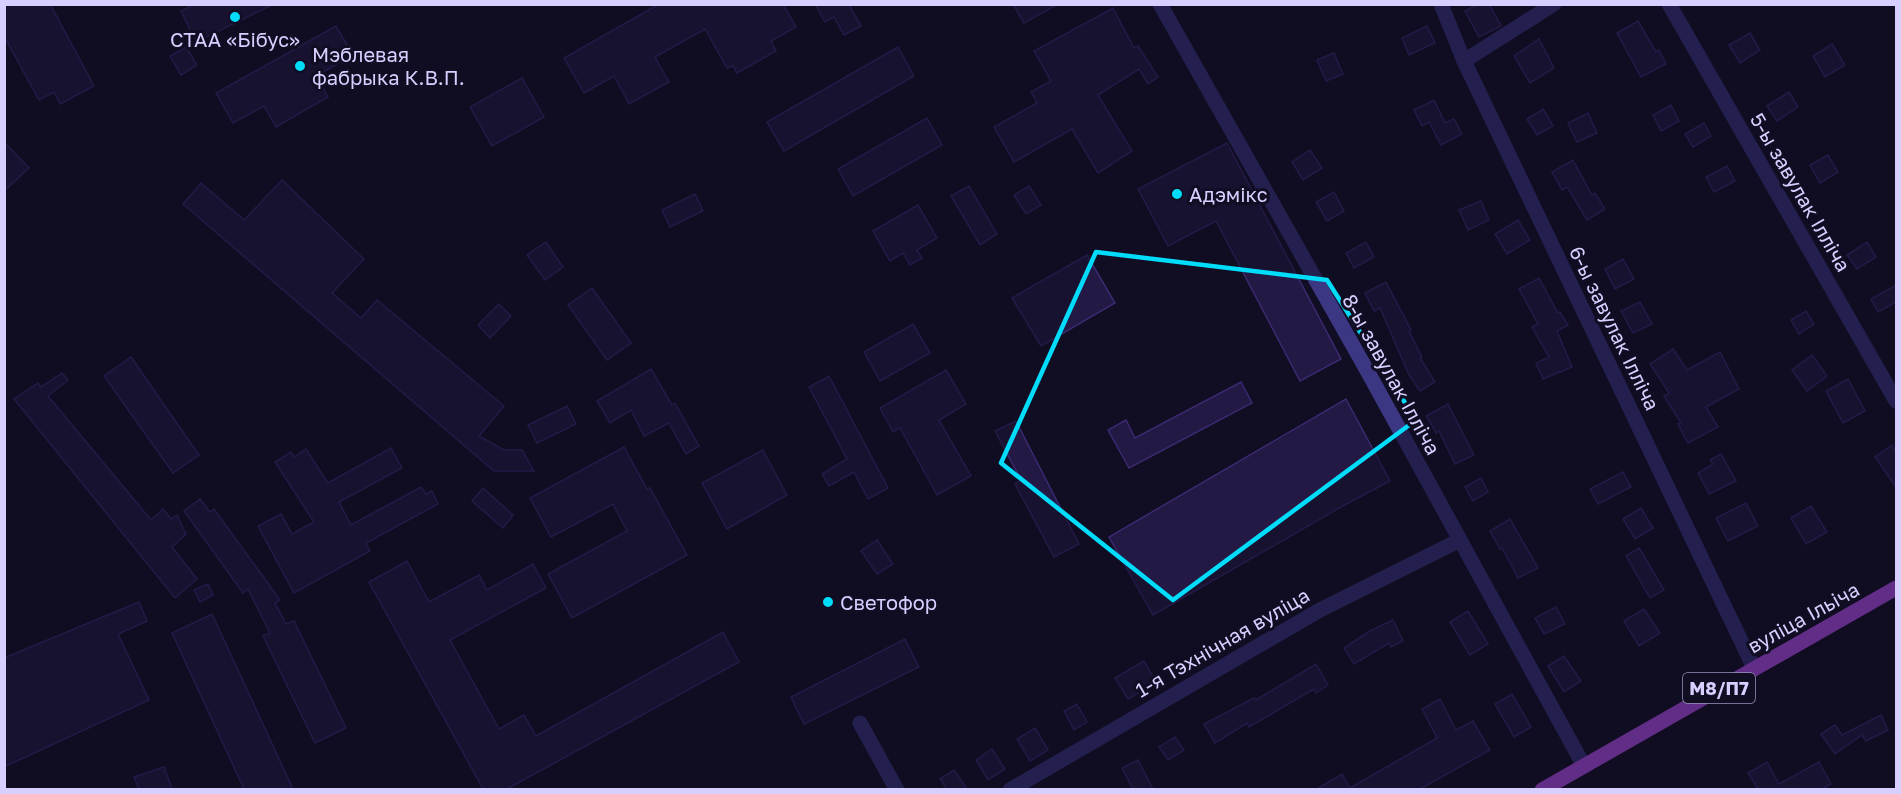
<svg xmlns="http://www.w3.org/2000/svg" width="1901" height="794" font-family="'Golos Text',sans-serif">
  <rect width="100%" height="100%" fill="#110d23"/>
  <g fill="#231944" stroke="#3a2a71" stroke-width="1.5">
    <path d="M4,4H50L94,86L60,104L54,92L39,100L4,36Z"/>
    <path d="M195,4H274L196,42L181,11Z"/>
    <path d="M659,4H783L796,27L771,41L776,51L737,73L733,66L727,68L705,29L655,57L669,82L629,104L614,76L584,93L564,58Z"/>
    <path d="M815,4H854L850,7L861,26L844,35L834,17L825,22Z"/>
    <path d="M1013,4H1058L1024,23Z"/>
    <path d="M1478,4H1489L1501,26L1479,37L1465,11Z"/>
    <path d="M1113,8L1134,48L1138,46L1158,77L1148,84L1139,69L1098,95L1132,151L1098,173L1072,129L1014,162L994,127L1037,103L1031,92L1051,81L1034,51Z"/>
    <path d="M1638,21L1656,52L1659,50L1666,64L1641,77L1617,33Z"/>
    <path d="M336,26L353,55L316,76L328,97L276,127L264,106L233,123L216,93Z"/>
    <path d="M1427,26L1435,43L1409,55L1402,38Z"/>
    <path d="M1750,33L1760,50L1740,63L1729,45Z"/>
    <path d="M1539,39L1554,68L1530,83L1514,56Z"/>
    <path d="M1832,44L1845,65L1825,77L1813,56Z"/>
    <path d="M186,47L197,65L181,75L170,56Z"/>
    <path d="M898,47L914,76L784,151L767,122Z"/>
    <path d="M1334,53L1343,74L1326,81L1317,60Z"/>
    <path d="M522,78L544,117L492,146L470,107Z"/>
    <path d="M1789,92L1798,107L1777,121L1767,106Z"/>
    <path d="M1434,100L1445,123L1454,119L1462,134L1441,145L1429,122L1422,126L1414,110Z"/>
    <path d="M1671,105L1679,121L1661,131L1653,115Z"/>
    <path d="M1543,109L1553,126L1537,135L1527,119Z"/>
    <path d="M1588,113L1597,133L1577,142L1568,123Z"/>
    <path d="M927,118L942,145L853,196L838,169Z"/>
    <path d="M1704,123L1711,136L1693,147L1685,134Z"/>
    <path d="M4,142L29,168L4,191Z"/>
    <path d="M1227,143L1341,359L1300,381L1216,221L1168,246L1138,189Z"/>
    <path d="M1310,150L1322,168L1303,180L1292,162Z"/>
    <path d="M1828,155L1838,172L1820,183L1810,165Z"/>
    <path d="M1573,160L1592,195L1595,193L1605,209L1587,220L1567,187L1562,190L1552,172Z"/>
    <path d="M1727,166L1735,181L1714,192L1706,177Z"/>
    <path d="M282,180L364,259L332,293L361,318L377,300L504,406L479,436L504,450H522L534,471H494L183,204L201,183L244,220Z"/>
    <path d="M969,186L997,234L980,245L951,196Z"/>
    <path d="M1029,186L1041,205L1026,214L1014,195Z"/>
    <path d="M1334,192L1344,211L1327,221L1316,202Z"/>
    <path d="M695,194L703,211L670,227L662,210Z"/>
    <path d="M1481,201L1489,220L1468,230L1459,210Z"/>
    <path d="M918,205L937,238L917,250L922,258L910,265L903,253L890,261L873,231Z"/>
    <path d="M1518,220L1530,240L1507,254L1495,234Z"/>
    <path d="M546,242L563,267L545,280L527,255Z"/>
    <path d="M1366,242L1374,257L1354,268L1346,253Z"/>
    <path d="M1867,242L1876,257L1857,269L1847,255Z"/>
    <path d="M1087,255L1115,303L1041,346L1012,298Z"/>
    <path d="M1623,259L1634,279L1615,289L1605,269Z"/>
    <path d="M1539,278L1558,313L1560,312L1568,325L1557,331L1572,367L1543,379L1536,363L1549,357L1532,327L1538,324L1519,289Z"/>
    <path d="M1386,282L1411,330L1409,331L1422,357L1420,358L1435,382L1420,391L1409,375L1380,308L1374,311L1365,293Z"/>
    <path d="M1896,285V302L1878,312L1871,299Z"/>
    <path d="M592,288L631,343L607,360L568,305Z"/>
    <path d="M1640,302L1652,324L1633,333L1621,311Z"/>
    <path d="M499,304L511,316L490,338L478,325Z"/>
    <path d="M1806,311L1814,324L1799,334L1791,320Z"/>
    <path d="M913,324L930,353L880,381L864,352Z"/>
    <path d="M1673,349L1687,370L1720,352L1739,389L1706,407L1718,427L1688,443L1678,424L1681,423L1664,396L1669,393L1650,364Z"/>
    <path d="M1812,355L1827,376L1807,391L1792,370Z"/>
    <path d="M131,357L199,455L173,473L104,376Z"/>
    <path d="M651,369L672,405L675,403L699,446L686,454L669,423L644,436L631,410L610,423L597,401Z"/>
    <path d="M946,370L966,404L939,420L971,476L937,495L900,428L893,432L880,408Z"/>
    <path d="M62,373L68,380L48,396L151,520L163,509L171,519L177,515L186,534L172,547L197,579L175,598L14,399L38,383L41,387Z"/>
    <path d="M829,376L888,488L868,499L854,472L829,486L822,474L847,459L809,387Z"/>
    <path d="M1848,379L1865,411L1843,423L1826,391Z"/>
    <path d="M1241,382L1252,403L1129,468L1108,430L1126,420L1135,438Z"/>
    <path d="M1346,399L1390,481L1341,507L1153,615L1109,537Z"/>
    <path d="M1448,404L1474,455L1455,464L1439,431L1436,433L1426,416Z"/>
    <path d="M567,406L576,424L537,443L528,425Z"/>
    <path d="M1016,421L1079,544L1054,557L1015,484L1021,480L995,431Z"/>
    <path d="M1892,445L1896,452V487L1875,457Z"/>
    <path d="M624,447L647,489L650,488L687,555L572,618L548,574L627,531L613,504L551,537L530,498Z"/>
    <path d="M391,448L402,468L339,502L351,525L421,487L426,494L432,491L438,504L366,543L370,551L294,593L258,526L281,514L292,534L314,522L275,462L291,452L294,457L306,449L328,483Z"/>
    <path d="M763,450L787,495L727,529L702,483Z"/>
    <path d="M1721,454L1736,481L1709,494L1698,473L1713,464L1710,460Z"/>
    <path d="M1623,472L1631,487L1598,504L1590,489Z"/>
    <path d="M1481,478L1488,492L1473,501L1465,487Z"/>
    <path d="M483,488L513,515L503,528L472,501Z"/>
    <path d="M200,499L210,512L214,509L280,600L275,603L286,624L294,621L346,728L315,743L263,636L270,633L248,589L243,593L184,511Z"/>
    <path d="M1746,503L1758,526L1728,541L1716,518Z"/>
    <path d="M1811,506L1827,532L1806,544L1791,518Z"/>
    <path d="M1641,508L1653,528L1635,539L1623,519Z"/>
    <path d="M1510,519L1538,568L1518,578L1502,548L1500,549L1490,531Z"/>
    <path d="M877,540L893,564L877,574L861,551Z"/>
    <path d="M1639,548L1664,590L1650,598L1626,556Z"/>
    <path d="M407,561L429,602L479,575L487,590L533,564L546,588L450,640L499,729L524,715L536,736L723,632L739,662L507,789H483L369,582Z"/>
    <path d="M208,584L213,595L200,602L194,590Z"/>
    <path d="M139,602L147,621L118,634L149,700L4,767V658Z"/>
    <path d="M1556,607L1565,624L1544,634L1535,618Z"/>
    <path d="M1644,609L1660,633L1639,646L1624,621Z"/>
    <path d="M1468,611L1488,644L1470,655L1450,622Z"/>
    <path d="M212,614L293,789H244L172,633Z"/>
    <path d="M1393,620L1403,641L1391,647L1389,643L1354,664L1344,648L1370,631Z"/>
    <path d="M905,639L919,667L804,724L791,697Z"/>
    <path d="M1564,656L1581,681L1564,692L1548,666Z"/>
    <path d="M1144,661L1156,682L1128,699L1115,678Z"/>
    <path d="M1316,664L1328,685L1316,693L1314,689L1249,727L1247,723L1215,743L1204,724L1254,698L1256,700Z"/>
    <path d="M1512,694L1531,727L1514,737L1495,704Z"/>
    <path d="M1440,699L1456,730L1473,721L1490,750L1420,789H1317L1342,774L1350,788L1437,738L1422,709Z"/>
    <path d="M1077,704L1087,722L1074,730L1064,711Z"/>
    <path d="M1881,715L1888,730L1866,741L1862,735L1835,754L1821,734L1835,725L1842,735Z"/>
    <path d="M1035,728L1048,750L1030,761L1017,739Z"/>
    <path d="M1175,737L1184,750L1168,760L1159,747Z"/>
    <path d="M992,749L1005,769L988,780L976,760Z"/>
    <path d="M1138,760L1153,789H1133L1122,768Z"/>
    <path d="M1767,762L1779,784L1819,762L1831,784L1822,789H1758L1748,773Z"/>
    <path d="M164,767L172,789H139L134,777Z"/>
    <path d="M954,770L967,789H947L940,779Z"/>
  </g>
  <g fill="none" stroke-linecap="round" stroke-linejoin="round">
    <g stroke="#3b3783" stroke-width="15">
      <path d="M1160,4L1369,374L1584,766"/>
      <path d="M1441,4L1464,61L1754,668"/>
      <path d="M1669,4L1896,401"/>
      <path d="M1464,61L1554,4"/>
      <path d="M860,723L897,790"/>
      <path d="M1010,790L1320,610L1460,540"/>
    </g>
    <path stroke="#c356ff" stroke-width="15" d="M1542,790L1896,588"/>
  </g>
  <path d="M0 0H1901V794H0ZM1096,252L1327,280L1416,420L1173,600L1001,463Z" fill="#110d23" fill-opacity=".55" fill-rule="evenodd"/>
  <path fill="none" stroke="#00dcfa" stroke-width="4.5" stroke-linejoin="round" d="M1096,252L1327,280L1416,420L1173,600L1001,463Z"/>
  <g fill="#00dcfa" stroke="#110d23" stroke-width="2">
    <circle cx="235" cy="17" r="6"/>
    <circle cx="300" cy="66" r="6"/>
    <circle cx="1177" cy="194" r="6"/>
    <circle cx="828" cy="602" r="6"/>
  </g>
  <g text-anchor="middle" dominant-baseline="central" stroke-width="6" stroke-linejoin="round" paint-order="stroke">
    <rect fill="#110d23" stroke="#9b95bd" stroke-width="1.5" x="1683" y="673" width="72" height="30" rx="4.5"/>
    <g font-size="18" font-weight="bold" fill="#d6cfff">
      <text x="1719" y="688">М8/П7</text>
    </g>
    <g font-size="20" fill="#d6cfff" stroke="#110d23" text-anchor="start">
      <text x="235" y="39" text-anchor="middle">СТАА «Бібус»</text>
      <text x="312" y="54">Мэблевая<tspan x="312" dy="23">фабрыка К.В.П.</tspan></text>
      <text x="1189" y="194">Адэмікс</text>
      <text x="840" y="602">Светофор</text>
    </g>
    <g font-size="20" fill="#d6cfff" stroke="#110d23">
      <text transform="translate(1801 192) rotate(60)">5-ы завулак Ілліча</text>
      <text transform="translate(1615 328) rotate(64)">6-ы завулак Ілліча</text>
      <text transform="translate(1392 374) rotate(61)">8-ы завулак Ілліча</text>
      <text transform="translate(1803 617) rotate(-29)">вуліца Ільіча</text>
      <text transform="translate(1222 642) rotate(-30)">1-я Тэхнічная вуліца</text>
    </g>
  </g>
  <rect width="1901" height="794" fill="none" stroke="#d6cfff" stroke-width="12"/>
</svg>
